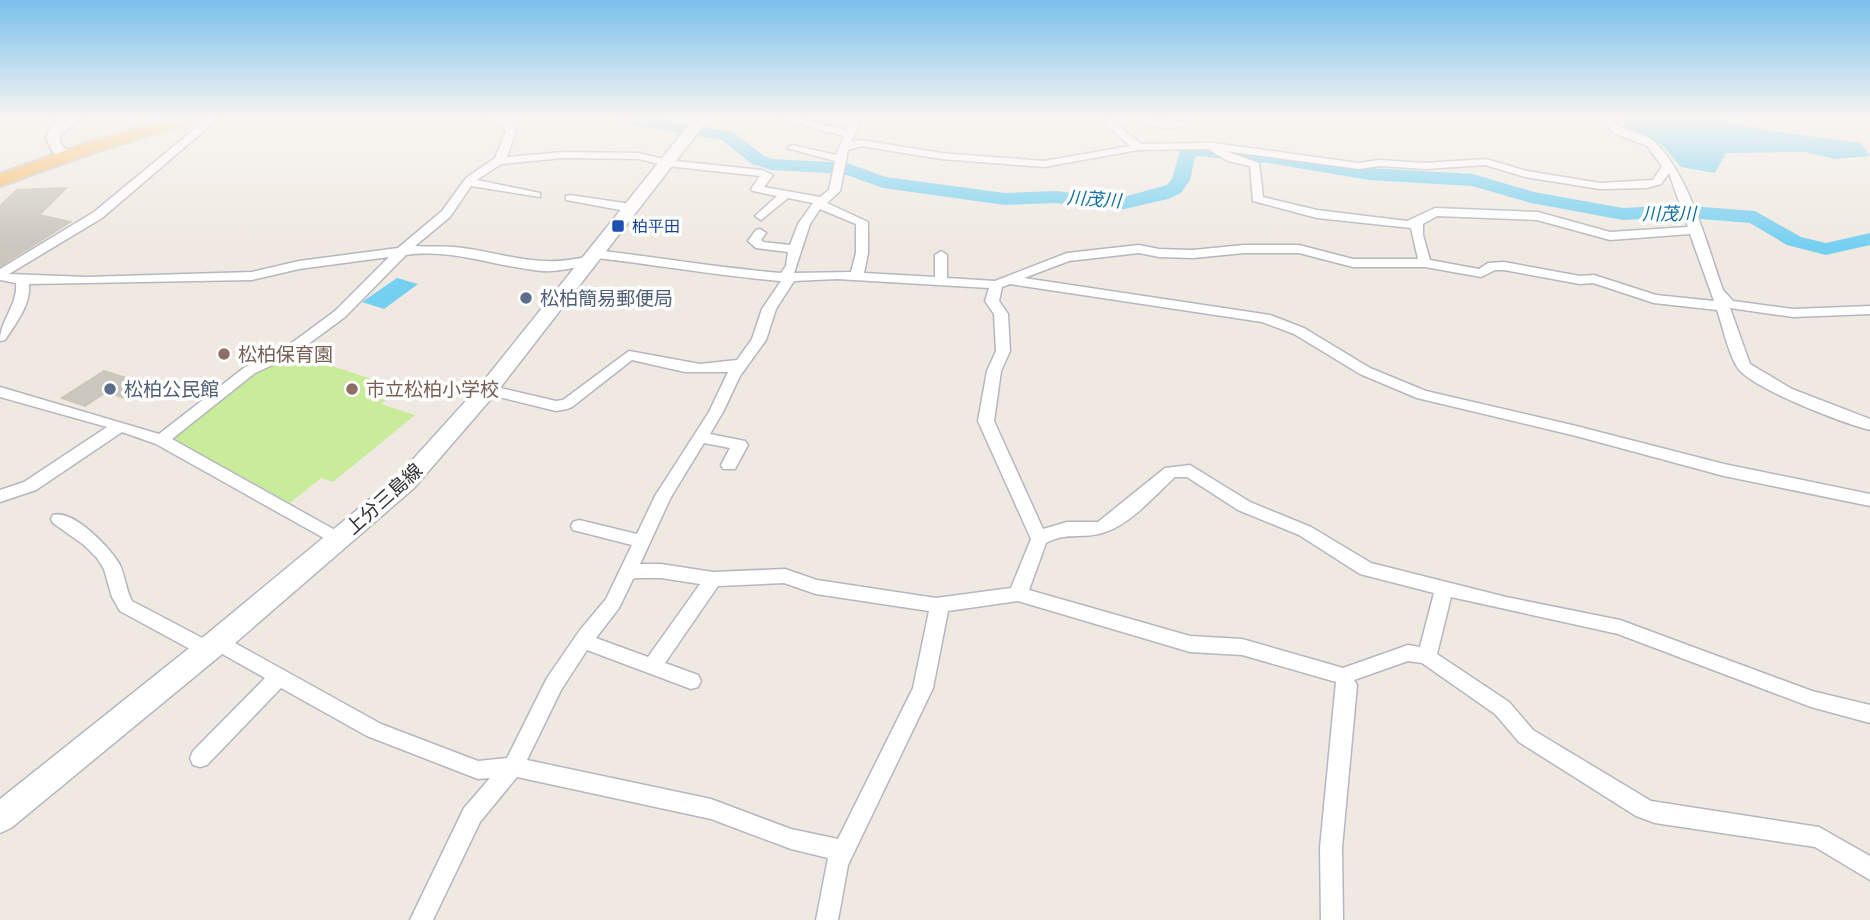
<svg xmlns="http://www.w3.org/2000/svg" width="1870" height="920" font-family="Roboto,'Noto Sans JP',sans-serif">
  <rect width="100%" height="100%" fill="#efe9e1"/>
  <path fill="#c9ec9a" d="M291,353L400,388L381,404L415,415L333,482L321,478L290,503L171,439L250,374Z"/>
  <g fill="#75cff0">
    <path d="M1622,117H1711L1765,130L1861,143L1870,156L1835,159L1805,152L1726,153L1715,173L1681,167L1662,145L1625,127Z"/>
    <path d="M397,278L418,284L384,309L362,302Z"/>
  </g>
  <g fill="none" stroke-linecap="round" stroke-linejoin="round">
    <path fill="#75cff0" fill-rule="evenodd" d="M617,117H643L733,132L764,156L773,159L847,163L886,177L1005,193L1055,191L1120,198L1167,185L1172,179L1180,150L1197,146L1268,153L1369,168L1473,174L1534,192L1623,208L1678,205L1755,211L1801,237L1826,243L1870,233V245L1826,255L1787,245L1750,223L1678,217L1623,220L1531,203L1472,186L1369,180L1268,163L1197,156L1195,157L1190,180L1181,193L1168,199L1120,210L1055,203L1005,205L883,188L844,174L772,170L752,164L722,140L641,127L620,121Z"/>
  </g>
  <g fill="#cbc7bf" stroke="#cbc5ba" stroke-width="2">
    <path d="M66,188L39,215L70,222L0,266V206L17,190Z"/>
    <path d="M104,371L148,385L128,399L106,392L85,406L62,398Z"/>
  </g>
  <g fill="none" stroke-linecap="round" stroke-linejoin="round">
    <defs>
      <g id="minor">
        <path d="M49,117H77L78,119C72,124 55,122 49,117Z"/>
        <path d="M209,117H220L102,218L9,274L87,277L252,272L299,261L398,248L442,211L466,178L495,158L506,131L499,122L482,117H506L516,131L507,157L563,152L639,153L667,160L762,170L773,175L764,187L820,197L829,190L835,161L787,148L792,145L836,155L844,136L773,117H790L846,130L853,117H863L851,142L861,140L941,153L1044,161L1130,146L1106,124V120L1110,119L1141,144L1213,143L1359,163L1379,160L1425,163L1486,159L1527,171L1600,183L1653,180L1662,166L1647,146L1614,133L1601,117H1611C1620,135 1643,130 1656,143C1691,179 1706,243 1723,290L1733,301L1793,309L1870,306V314L1793,317L1730,308L1750,364L1792,389L1870,419V430C1843,423 1750,388 1737,367C1727,350 1723,327 1717,310L1654,303L1593,283L1580,284L1504,270H1495L1481,277L1425,267H1353L1299,253H1244L1193,258L1159,257L1139,253L1069,261L1024,278L1270,315L1304,328L1370,368L1426,391L1576,426L1724,464L1870,494V506L1724,476L1576,436L1417,398L1360,374L1294,334L1262,322L1010,284L1002,287L999,301L1008,314L1010,351L1001,371L994,421L1043,529L1067,522H1098L1165,468L1190,465L1250,502L1311,527L1371,563L1506,597L1620,620L1812,691L1870,705V723L1811,707L1618,634L1451,597L1437,654L1509,702L1533,730L1651,801L1819,827L1870,856V880L1815,847L1655,823L1636,816L1519,742L1495,714L1422,663L1408,661L1354,680L1357,685L1342,848L1343,920H1321L1320,848L1336,682L1242,655L1190,652L1018,601L948,611L933,688L848,865L838,920H816L828,858L791,849L711,819L517,777L480,822L433,920H410L464,808L490,778L478,779L367,736L281,688L207,765L200,767L193,765L190,758L193,751L265,678L217,651L215,655L208,658L201,655L120,611L112,597L104,569L97,558L84,545L53,523L51,519L53,515C73,509 111,548 120,565C125,576 126,590 132,601L208,641L210,637L217,634L224,637L381,724L478,761L507,758L547,678L580,630L606,599L632,545L573,530L571,526L573,522L579,520L637,534L655,496L709,412L728,372H685L632,360L572,407L567,409L556,411L483,393L481,390L488,385L556,401L563,400L629,351L700,364L737,360L752,339L762,309L781,281C719,276 658,265 597,258L595,262C578,267 560,272 542,271C496,267 452,248 406,255L345,317L292,356L255,373L172,439L344,535L347,540L344,545L338,546L156,444L122,432L36,490L0,502V490L24,482L107,427L0,397V387L159,434L245,367L282,350L335,311L389,257L299,269L252,280L29,284C31,305 16,323 5,340L0,341C0,320 18,305 16,283L0,280V269L94,212ZM861,146L941,159L1044,167L1138,150L1208,149L1228,161L1250,166L1253,201L1317,218L1411,228L1418,259H1353L1299,245H1244L1193,250L1159,249L1139,245L1067,253L995,281L947,278V255L941,251L935,255V277L864,273L868,253V222L827,203L840,191L848,150ZM1225,151L1359,169L1379,166L1425,169L1485,165L1525,177L1600,189L1647,188L1661,184L1669,173L1688,227L1610,232L1538,212L1435,208L1407,221L1317,210L1263,197L1259,163ZM563,158L639,159L667,166L760,176L751,189L753,191L777,196L755,216L761,220L788,198L813,203L798,224L790,245L763,242L761,240L766,233L760,229L756,230L748,241L756,248L788,252L786,266L781,273C718,268 657,257 594,250L590,251L589,256C537,270 504,252 454,247C441,246 428,247 415,246L450,217L471,186L540,197V193L477,180L501,164ZM820,209L856,224V253L851,272L794,273L810,224ZM1437,216L1537,220L1610,240L1690,234L1714,301L1656,295L1594,275L1580,276L1504,262L1488,263L1479,269L1430,260L1423,235V224ZM837,279L989,288L985,301L994,314L996,351L987,371L978,421L1031,539L1011,588L936,598L817,580L785,569L713,572L661,564H640L671,497L704,443L730,448L721,465L723,469H735L748,445L745,441L710,434L723,412L740,376L766,340L776,309L794,281ZM1175,477H1187L1238,510L1299,535L1360,574L1434,593L1420,647L1408,645L1343,668L1242,639L1190,636L1029,590L1046,543C1068,531 1084,540 1105,532C1131,524 1155,495 1175,477ZM636,578H661L700,584L648,657L596,638L619,608L633,579ZM784,583L816,594L929,611L913,688L838,839L791,829L711,799L527,760L561,690L587,650L691,689L698,687L701,681L698,675L665,663L718,586Z"/>
        <path d="M1135,117L1181,122L1186,125C1174,132 1145,127 1135,117Z"/>
        <path d="M570,195L631,204L637,208L631,212L566,200V196Z"/>
      </g>
      <path id="tertiary" d="M68,117H82L60,135V143L71,157L64,161L53,152L46,138L52,127Z"/>
      <path id="secondary" d="M695,117H710L496,393L414,488L227,650L11,828L0,833V799L207,634L398,476L482,383Z"/>
      <path id="trunk" d="M173,117H200L197,121L98,151L0,186V174L86,143Z"/>
    </defs>
    <use href="#minor" stroke="#b4b7c1" stroke-width="3"/>
    <use href="#tertiary" stroke="#b4b7c1" stroke-width="4"/>
    <use href="#secondary" stroke="#b4b7c1" stroke-width="3"/>
    <use href="#trunk" stroke="#c9c9c9" stroke-width="4"/>
    <use href="#minor" fill="#fff" fill-rule="evenodd"/>
    <use href="#tertiary" fill="#fff" fill-rule="evenodd"/>
    <use href="#secondary" fill="#fff" fill-rule="evenodd"/>
    <use href="#trunk" fill="#f8ba60" fill-rule="evenodd"/>
  </g>
  <linearGradient id="sky" x2="0" y2="1"><stop stop-color="#7abfeb"/><stop offset="0.48" stop-color="#f8f5f2"/><stop offset="1" stop-color="#f8f5f2" stop-opacity="0"/></linearGradient>
  <rect width="1870" height="246" fill="url(#sky)"/>
  <rect fill="#1a4fb4" stroke="#fff" stroke-width="2.5" x="611" y="219" width="14" height="14" rx="3.5"/>
  <g fill="#5c6f8a" stroke="#fff" stroke-width="2.5">
    <circle cx="526" cy="298" r="7"/>
    <circle cx="110" cy="389" r="7"/>
  </g>
  <g fill="#8d6e63" stroke="#fff" stroke-width="2.5">
    <circle cx="224" cy="354" r="7"/>
    <circle cx="352" cy="389" r="7"/>
  </g>
  <g text-anchor="middle" dominant-baseline="central" stroke-width="7" stroke-linejoin="round" paint-order="stroke">
    <g font-size="16" fill="#164399" stroke="#fff" text-anchor="start">
      <text x="632" y="226">柏平田</text>
    </g>
    <g font-size="18" font-style="italic" fill="#0d6fa3" stroke="#fff">
      <text transform="translate(1094 199) rotate(4)">川茂川</text>
      <text x="1669" y="213">川茂川</text>
    </g>
    <g font-size="19" fill="#4e5e75" stroke="#fff" text-anchor="start">
      <text x="540" y="298">松柏簡易郵便局</text>
      <text x="124" y="389">松柏公民館</text>
    </g>
    <g font-size="19" fill="#785e54" stroke="#fff" text-anchor="start">
      <text x="238" y="354">松柏保育園</text>
      <text x="366" y="389">市立松柏小学校</text>
    </g>
    <g font-size="19" fill="#2e2e2e" stroke="#fff">
      <text transform="translate(384 499) rotate(-42)">上分三島線</text>
    </g>
  </g>
</svg>
